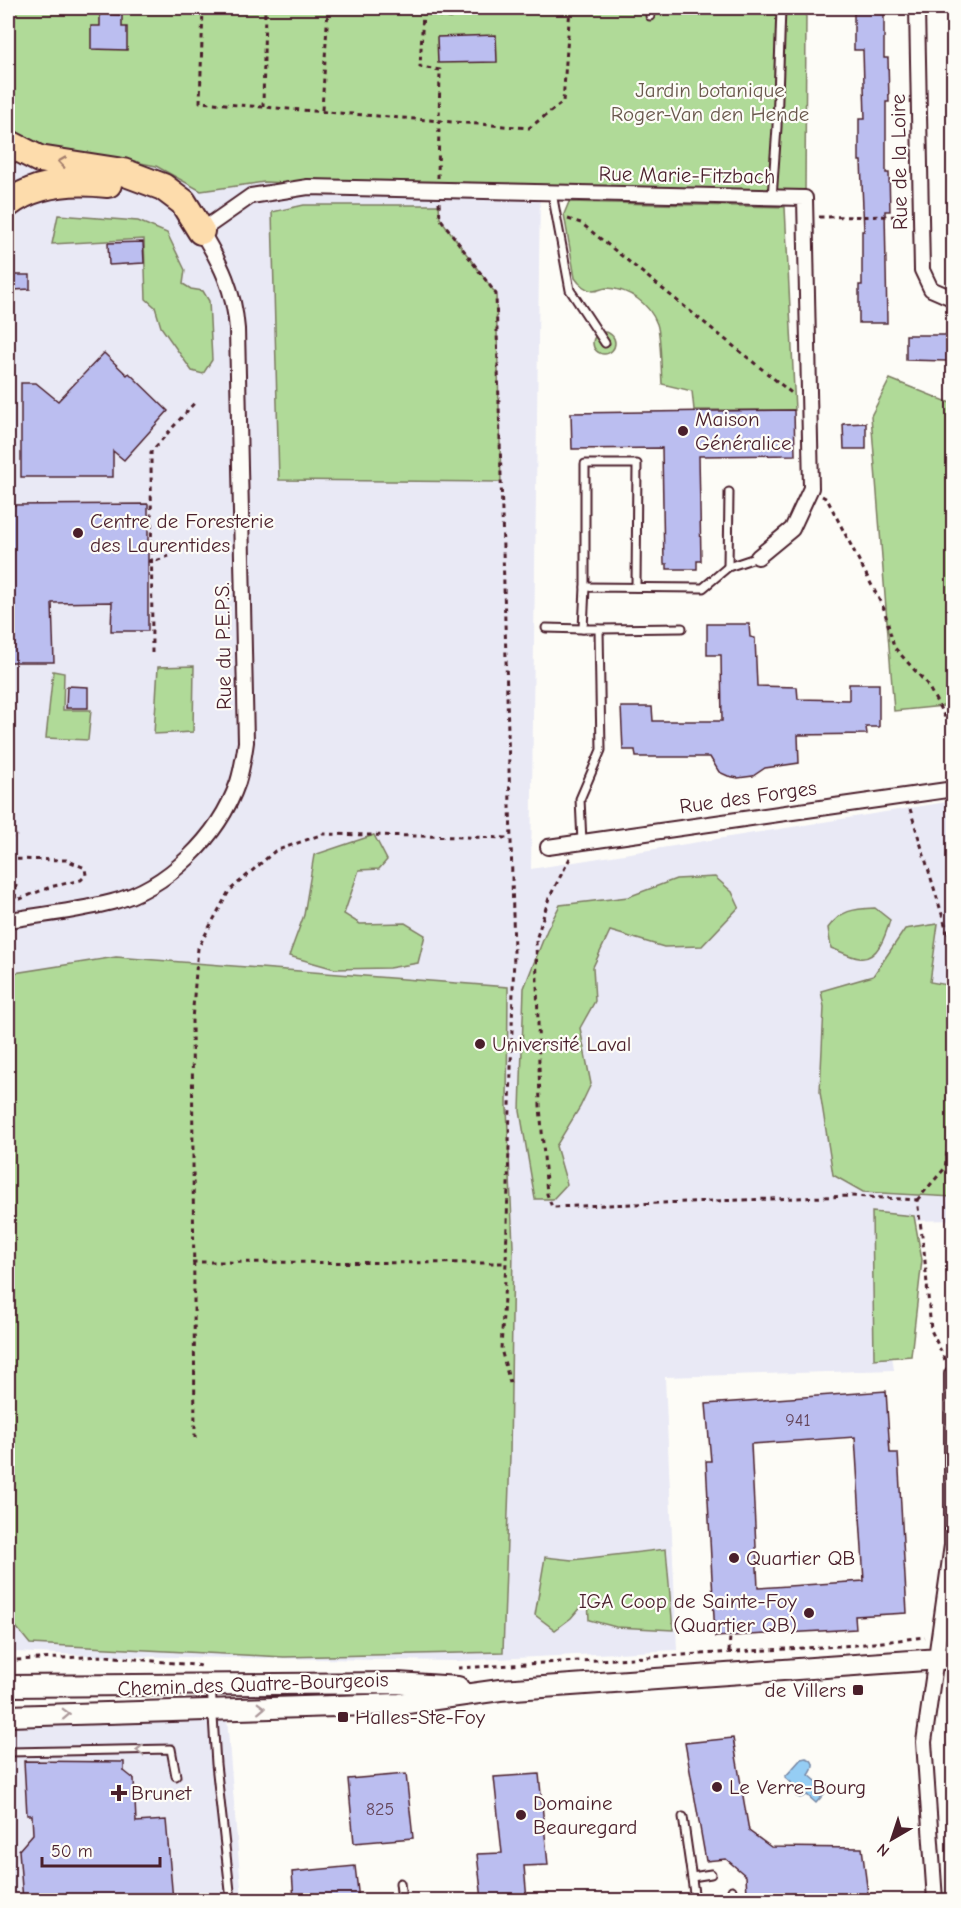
<svg xmlns="http://www.w3.org/2000/svg" width="961" height="1908" font-family="'Comic Neue',sans-serif">
  <rect width="100%" height="100%" fill="#fdfcf7"/>
  <filter id="ink" filterUnits="userSpaceOnUse"><feTurbulence type="fractalNoise" baseFrequency=".0167" numOctaves="2"/><feDisplacementMap in="SourceGraphic" scale="12" xChannelSelector="R" yChannelSelector="G"/><feConvolveMatrix kernelMatrix="1 2 1 2 8 2 1 2 1" color-interpolation-filters="sRGB"/></filter>
  <g filter="url(#ink)">
    <g fill="#e9e9f5">
      <path d="M8,165L156,166L201,191L264,182L540,192L531,869L953,801V1220L873,1222L894,1370L665,1377L677,1650L456,1661L106,1656L13,1652L8,1653Z"/>
      <path d="M227,1718L242,1900H8V1724Z"/>
    </g>
    <g fill="#b0da98" stroke="#7d7c62" stroke-width="1.5">
      <path d="M8,8H806L805,198L540,192L264,182L201,191L156,166L94,154L72,153L47,147L21,136L8,123Z"/>
      <path d="M569,202L785,207L795,410H694L692,391L662,384C661,370 661,335 657,324C649,303 629,289 607,288C602,288 598,291 593,291C586,290 579,284 575,278L564,214Z"/>
      <path d="M304,205H439L440,218L496,294L501,482L279,480L272,212Z"/>
      <path d="M58,215L138,221L167,233L185,270L183,284L191,289L203,291L209,301L212,360L203,374L192,371L161,327L155,307L146,299L144,239L52,244Z"/>
      <circle cx="604" cy="343" r="11"/>
      <path d="M890,379L953,404V705L894,711L871,416Z"/>
      <path d="M194,666L193,732L154,734L158,667Z"/>
      <path d="M53,671L64,673L63,710H91L88,740L46,738Z"/>
      <path d="M374,835L387,860L379,869L359,870L344,914L360,924L405,923L425,935L418,963L389,968L335,969L289,956L304,915L314,855Z"/>
      <path d="M715,877L732,892L739,907L702,946L664,947L610,931L593,967L595,1001L580,1028L591,1084L580,1107L556,1146L567,1184L553,1199H535L520,1111L524,988L547,930L560,905L628,897L676,879Z"/>
      <path d="M875,908L890,920C886,934 878,961 859,958C850,957 840,951 831,948L828,928C841,910 853,909 875,908Z"/>
      <path d="M938,924L930,982L953,986V1197L863,1192L833,1175L820,1092L824,1007L821,991L873,976L905,929Z"/>
      <path d="M116,957L508,987L507,1107L513,1247L510,1456L503,1652L284,1657L30,1644L8,1617V974Z"/>
      <path d="M872,1212L914,1216L922,1260L911,1356L874,1359Z"/>
      <path d="M666,1549L673,1630L616,1627L589,1620L588,1598L571,1618L555,1630L535,1615L545,1557L572,1560Z"/>
    </g>
    <path fill="#95cdf4" stroke="#7787a4" stroke-width="1.5" d="M806,1758C816,1761 814,1768 809,1775L823,1787L826,1784L830,1787L816,1803L807,1795L800,1798L796,1796L794,1792L795,1786L785,1777L801,1759Z"/>
    <g fill="#bbbef0" stroke="#4a1f2b" stroke-width="1.5" fill-rule="evenodd">
      <path d="M854,8H884V58H888L889,102H886V173H889L890,211H885L887,323H859V285H862V231H864L861,161H859V119H865L863,50H854Z"/>
      <path d="M100,14L122,15V27H127V50L91,49V26H100Z"/>
      <path d="M496,35L497,62L438,63L437,37Z"/>
      <path d="M143,242L144,263L109,265L108,243Z"/>
      <path d="M14,275H30V289L14,290Z"/>
      <path d="M906,335H947V361L906,360Z"/>
      <path d="M104,353L127,375L129,373L168,411L124,460L113,451V477H21V383H36L58,401Z"/>
      <path d="M794,410L795,455L699,456L701,561H697V569H667V564H664L662,448L572,449L571,413Z"/>
      <path d="M866,423V449H844L843,424Z"/>
      <path d="M148,504V631H111L112,602L52,603L54,662H9V505Z"/>
      <path d="M707,624H749L750,637L755,638L757,686L797,687L798,699L849,700V684H879V727H866L867,734L798,735L799,763L765,768L753,776L738,778L728,776L719,772L710,757H636L635,750H623L621,707H652L653,721H722L721,655H707Z"/>
      <path d="M67,686L88,687V708H66Z"/>
      <path d="M886,1391L890,1453H898L907,1613L855,1616L856,1629L715,1637L706,1461H711L706,1404ZM855,1437L864,1581L758,1588L751,1444Z"/>
      <path d="M733,1738L749,1831L771,1847L862,1848L868,1894H747L746,1876L726,1859L706,1861L685,1743Z"/>
      <path d="M24,1761L124,1762V1771L134,1779L136,1822L166,1820L173,1900H23L19,1850L33,1834L32,1815H27Z"/>
      <path d="M406,1774L413,1838L354,1843L348,1779Z"/>
      <path d="M539,1774L548,1865L524,1866L527,1900H482L477,1854L502,1853L494,1777Z"/>
      <path d="M355,1866L359,1900H294L292,1872Z"/>
    </g>
    <g fill="none" stroke-linecap="round" stroke-linejoin="round">
      <defs>
        <g id="lane">
          <path d="M650,8V16"/>
          <path d="M552,193L570,290L605,343"/>
          <path d="M772,198L777,127L781,8"/>
          <path d="M728,567L729,492"/>
          <path d="M585,587V464H637L636,587"/>
          <path d="M546,628L583,629"/>
          <path d="M599,629L682,628"/>
          <path d="M582,842L580,799L601,750L599,629H583L585,587L703,588L728,567L758,557"/>
          <path d="M211,1685L216,1764L231,1900"/>
          <path d="M9,1752L171,1749L176,1776"/>
          <path d="M683,1817L695,1900"/>
          <path d="M692,1877L711,1874"/>
          <path d="M400,1883L402,1900"/>
          <path d="M732,1890L733,1900"/>
        </g>
        <g id="street">
          <path d="M917,8L922,270L931,289L954,299"/>
          <path d="M548,847L954,789"/>
          <path d="M8,920C42,915 78,911 112,902C167,888 219,837 238,782C242,769 244,756 246,742L237,329C234,290 221,264 201,231L251,196L308,187L805,198L811,488L792,529L758,557"/>
          <path d="M935,1900L924,1742L952,1545V1374"/>
        </g>
        <g id="secondary">
          <path d="M8,1686L397,1683L458,1687"/>
          <path d="M8,1716L400,1704L500,1690L954,1658"/>
        </g>
        <g id="highway">
          <path d="M8,143L39,159L123,172L163,187L183,202L201,231"/>
          <path d="M8,204C36,182 73,180 108,184"/>
        </g>
      </defs>
      <use href="#lane" stroke="#4a1f2b" stroke-width="11"/>
      <use href="#street" stroke="#4a1f2b" stroke-width="18"/>
      <use href="#secondary" stroke="#4a1f2b" stroke-width="24"/>
      <use href="#highway" stroke="#4a1f2b" stroke-width="30"/>
      <g stroke="#4a1f2b" stroke-width="3" stroke-dasharray="4.5 4.5" stroke-linecap="butt">
        <path d="M203,8L200,102L529,128L563,102L570,8"/>
        <path d="M263,107L265,8"/>
        <path d="M322,110L328,8"/>
        <path d="M438,178L440,70L420,67L423,13L454,18"/>
        <path d="M439,202L440,218L496,294L514,951L506,1263L501,1349L510,1383"/>
        <path d="M819,217L908,216"/>
        <path d="M568,219L581,223L794,395"/>
        <path d="M822,496L827,499L884,609L894,647L927,684L948,723L954,727"/>
        <path d="M148,561L153,562L169,556"/>
        <path d="M152,653L151,452L196,401"/>
        <path d="M910,809L954,954"/>
        <path d="M8,838L17,835"/>
        <path d="M570,858L549,898L536,940L540,1106L547,1194L552,1207L851,1196L917,1200L924,1250L931,1330L946,1362"/>
        <path d="M8,859L66,860L85,868L86,875L81,880L50,887L15,901"/>
        <path d="M8,870L13,883L16,884L15,902"/>
        <path d="M917,1200L945,1168L954,1106"/>
        <path d="M192,1262L505,1263"/>
        <path d="M195,1438L192,1020L198,948L229,891L275,851L323,834L511,838"/>
        <path d="M729,1652L730,1636"/>
        <path d="M8,1658L15,1660L106,1656L203,1666"/>
        <path d="M458,1668L856,1645L925,1637"/>
      </g>
      <use href="#lane" stroke="#fdfcf7" stroke-width="7"/>
      <use href="#street" stroke="#fdfcf7" stroke-width="14"/>
      <use href="#secondary" stroke="#fdfcf7" stroke-width="20"/>
      <use href="#highway" stroke="#fddcac" stroke-width="26"/>
    </g>
    <defs><path id="oneway-chevron" d="M-2-3.5L2.5 0L-2 3.5" fill="none" stroke-width="1.6" stroke-linecap="round" stroke-linejoin="round" transform="scale(1.5)"/></defs>
    <use stroke="#a47e6c" href="#oneway-chevron" transform="translate(62 162) rotate(-172)"/>
    <g stroke="#ac999b">
      <use href="#oneway-chevron" transform="translate(261 1708) rotate(-2)"/>
      <use href="#oneway-chevron" transform="translate(66 1714) rotate(-2)"/>
      <use href="#oneway-chevron" transform="translate(140 1750) rotate(179)"/>
    </g>
  </g>
  <g fill="#4a1f2b" stroke="#fdfcf7" stroke-width="2">
    <circle cx="683" cy="431" r="6"/>
    <circle cx="78" cy="533" r="6"/>
    <circle cx="480" cy="1044" r="6"/>
    <circle cx="734" cy="1558" r="6"/>
    <circle cx="809" cy="1613" r="6"/>
    <rect x="852" y="1684" width="12" height="12" rx="3"/>
    <rect x="337" y="1711" width="12" height="12" rx="3"/>
    <circle cx="717" cy="1787" r="6"/>
    <path d="M116 1784h6v6h6v6h-6v6h-6v-6h-6v-6h6z"/>
    <circle cx="521" cy="1815" r="6"/>
  </g>
  <g text-anchor="middle" dominant-baseline="central" stroke-width="4.5" stroke-linejoin="round" paint-order="stroke">
    <g font-size="18" fill="#66475c">
      <text x="798" y="1420">941</text>
      <text x="380" y="1809">825</text>
    </g>
    <g font-size="21" fill="#69574c" stroke="#fdfcf7">
      <text x="710" y="90">Jardin botanique<tspan x="710" dy="24">Roger-Van den Hende</tspan></text>
    </g>
    <g font-size="21" fill="#4a1f2b" stroke="#fdfcf7">
      <text transform="translate(899 162) rotate(-91)">Rue de la Loire</text>
      <text transform="translate(687 175) rotate(1)">Rue Marie-Fitzbach</text>
      <text transform="translate(223 646) rotate(-91)">Rue du P.E.P.S.</text>
      <text transform="translate(748 797) rotate(-8)">Rue des Forges</text>
      <text transform="translate(253 1684) rotate(-2)">Chemin des Quatre-Bourgeois</text>
    </g>
    <g font-size="21" fill="#4a1f2b" stroke="#fdfcf7" text-anchor="start">
      <text x="695" y="419">Maison<tspan x="695" dy="24">Généralice</tspan></text>
      <text x="90" y="521">Centre de Foresterie<tspan x="90" dy="24">des Laurentides</tspan></text>
      <text x="492" y="1044">Université Laval</text>
      <text x="746" y="1558">Quartier QB</text>
      <text x="797" y="1601" text-anchor="end">IGA Coop de Sainte-Foy<tspan x="797" dy="24">(Quartier QB)</tspan></text>
      <text x="846" y="1690" text-anchor="end">de Villers</text>
      <text x="355" y="1717">Halles-Ste-Foy</text>
      <text x="729" y="1787">Le Verre-Bourg</text>
      <text x="131" y="1793">Brunet</text>
      <text x="533" y="1803">Domaine<tspan x="533" dy="24">Beauregard</tspan></text>
    </g>
  </g>
  <rect width="961" height="1908" fill="none" stroke="#fdfcf7" stroke-width="30"/>
  <rect x="15" y="15" width="931" height="1878" fill="none" stroke="#4a1f2b" stroke-width="2" filter="url(#ink)"/>
  <g transform="translate(892 1839) rotate(219)" stroke="#fdfcf7" stroke-width="4.5" paint-order="stroke">
  <path d="M0-4.5L10 22L0 15L-10 22Z" fill="#4a1f2b"/>
  <text y="-9" font-size="16" font-weight="bold" text-anchor="middle" fill="#4a1f2b">N</text>
  </g>
  <path d="M42 1857v9h118v-9" fill="none" stroke="#4a1f2b" stroke-width="3"/>
  <text x="51" y="1857" font-size="18" fill="#4a1f2b" stroke="#fdfcf7" stroke-width="4.5" paint-order="stroke">50 m</text>
</svg>
